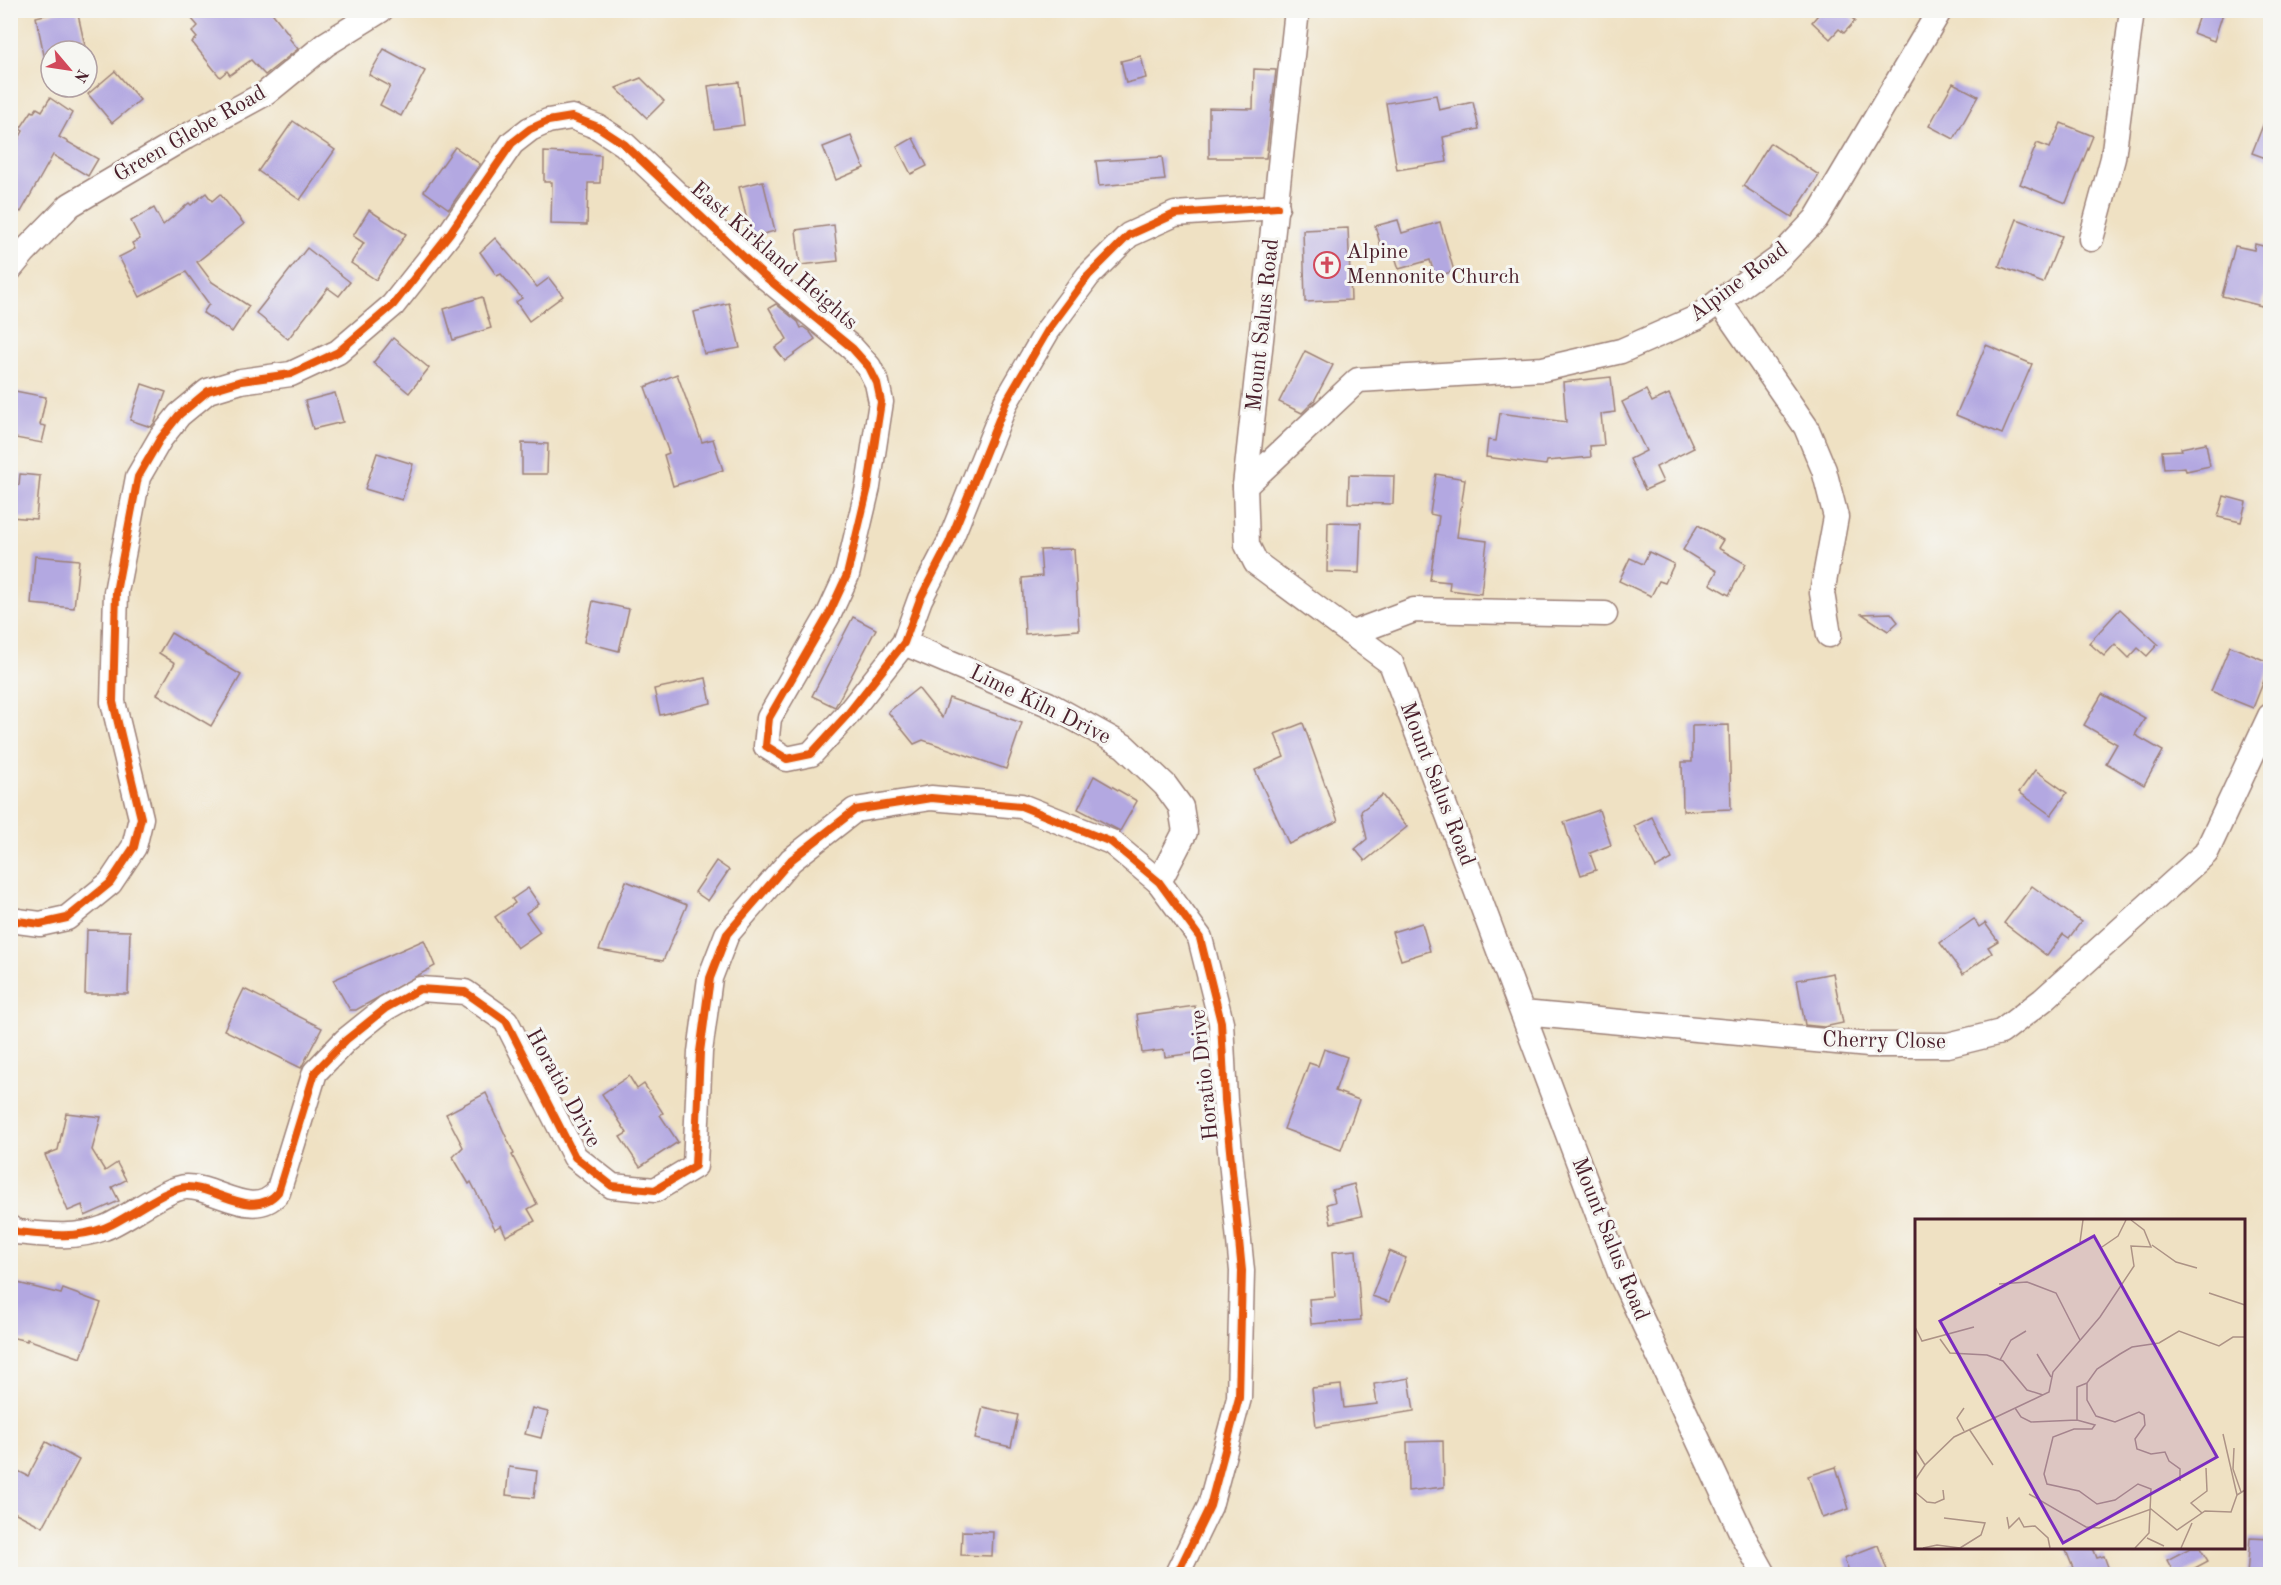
<svg xmlns="http://www.w3.org/2000/svg" width="2281" height="1585" font-family="'Old Standard TT',serif">
  <rect width="100%" height="100%" fill="#f6f6f2"/>
  <filter id="ink" filterUnits="userSpaceOnUse"><feTurbulence type="fractalNoise" baseFrequency=".0167" numOctaves="2"/><feDisplacementMap in="SourceGraphic" scale="12" xChannelSelector="R" yChannelSelector="G"/><feConvolveMatrix kernelMatrix="1 2 1 2 8 2 1 2 1" color-interpolation-filters="sRGB"/></filter>
  <filter id="wash" filterUnits="userSpaceOnUse"><feTurbulence type="fractalNoise" baseFrequency=".008" numOctaves="4" result="noise"/><feDisplacementMap in="SourceGraphic" scale="24" xChannelSelector="R" yChannelSelector="G"/><feGaussianBlur stdDeviation="1.35" result="paint"/><feColorMatrix in="noise" values="0 0 0 0 0 0 0 0 0 0 0 0 0 0 0 0 0 1.4 0 .05"/><feComposite in="paint" operator="in"/></filter>
  <g filter="url(#wash)">
    <rect width="100%" height="100%" fill="#efe1c3"/>
    <g id="blocks">
      <g fill="#b3a8e1">
        <path d="M65,10H77L85,46L63,51H51V54L44,55L36,17Z"/>
        <path d="M203,10H270L291,37L289,38L298,49L265,75L251,60L230,75L227,71L220,77L192,42L197,38L192,32L198,26L192,19Z"/>
        <path d="M1822,10H1844L1855,21L1844,33L1839,29L1830,39L1812,22Z"/>
        <path d="M2201,10H2224L2214,41L2193,33Z"/>
        <path d="M384,49L425,71L401,116L380,105L390,86L369,75Z"/>
        <path d="M1141,56L1146,78L1126,83L1121,61Z"/>
        <path d="M1254,69L1276,70L1266,158H1209V108L1253,109Z"/>
        <path d="M115,71L140,100L112,123L88,94Z"/>
        <path d="M641,78L664,101L647,118L616,88Z"/>
        <path d="M739,82L744,125L714,129L708,86Z"/>
        <path d="M1953,83L1978,96L1954,139L1929,126Z"/>
        <path d="M1436,95L1439,110L1473,102L1479,129L1443,137L1447,162L1397,170L1386,103Z"/>
        <path d="M50,98L72,113L59,137L98,159L88,176L53,155L21,212L10,206V155L23,131L20,129L32,111L34,112L37,108L42,111Z"/>
        <path d="M2269,110H2271V160L2252,153Z"/>
        <path d="M293,121L335,150L300,200L258,171Z"/>
        <path d="M2061,123L2093,136L2066,203L2020,184L2037,143L2050,148Z"/>
        <path d="M851,136L864,168L836,180L823,147Z"/>
        <path d="M913,138L927,166L911,174L897,147Z"/>
        <path d="M1770,143L1819,175L1792,217L1743,186Z"/>
        <path d="M455,147L480,164L449,209L424,191Z"/>
        <path d="M544,152L601,155L600,183H588L587,225L551,224L552,182H544Z"/>
        <path d="M1162,157L1165,180L1099,186L1096,161Z"/>
        <path d="M763,181L775,231L751,237L739,187Z"/>
        <path d="M206,193L212,201L220,194L244,224L197,262L212,282L249,306L232,332L203,313L209,304L186,272L140,297L119,257L135,249L132,243L140,239L131,221L154,208L163,225L189,203L191,205Z"/>
        <path d="M369,210L406,234L376,280L351,263L364,243L353,236Z"/>
        <path d="M2017,219L2062,236L2043,283L1999,266Z"/>
        <path d="M1398,220L1402,233L1440,222L1454,271L1435,277L1430,260L1399,269L1392,247L1382,250L1375,226Z"/>
        <path d="M834,225L838,261L800,265L796,230Z"/>
        <path d="M1348,228L1351,300L1305,302L1303,230Z"/>
        <path d="M495,238L537,287L549,278L563,296L529,321L516,302L522,298L501,274L497,276L480,252Z"/>
        <path d="M2255,244L2271,248V274L2262,306L2222,296L2235,246L2254,250Z"/>
        <path d="M307,248L350,282L339,296L328,288L288,339L256,313Z"/>
        <path d="M482,297L491,328L453,340L444,309Z"/>
        <path d="M729,303L740,348L704,354L694,312Z"/>
        <path d="M776,304L798,322L801,328L803,327L810,332L815,339L785,361L775,348L787,339L769,308Z"/>
        <path d="M393,338L429,368L409,393L373,363Z"/>
        <path d="M1986,345L2032,364L2002,434L1956,415Z"/>
        <path d="M1305,351L1333,365L1314,401L1302,413L1279,402Z"/>
        <path d="M677,374L702,442L713,439L723,470L673,486L664,455L669,453L645,387Z"/>
        <path d="M1611,377L1615,412L1601,414L1604,445L1590,446L1591,457L1547,461L1546,465L1486,457L1488,440L1496,441L1500,413L1566,422L1563,382Z"/>
        <path d="M142,384L166,392L155,422L151,427L130,420Z"/>
        <path d="M10,390L46,397L40,425L46,426L42,443L10,437Z"/>
        <path d="M1646,390L1652,402L1669,394L1694,448L1656,467L1663,482L1645,490L1630,459L1646,451L1622,402Z"/>
        <path d="M335,393L343,422L313,429L305,401Z"/>
        <path d="M522,443L548,444L547,474H522Z"/>
        <path d="M2206,443L2210,466L2186,471L2185,467L2164,469L2162,451L2182,450L2181,448Z"/>
        <path d="M377,453L413,464L402,500L365,489Z"/>
        <path d="M20,474L40,476L36,519L10,517V484L19,485Z"/>
        <path d="M1436,474L1465,479L1457,537L1487,541L1481,594L1449,590L1450,582L1430,580L1439,516L1430,514Z"/>
        <path d="M1349,475L1394,476L1393,504L1348,503Z"/>
        <path d="M2224,496L2246,502L2241,522L2218,517Z"/>
        <path d="M1328,522L1361,523L1359,573L1327,572Z"/>
        <path d="M1698,525L1723,540L1718,548L1746,564L1729,595L1710,584L1717,571L1683,550Z"/>
        <path d="M1074,549L1079,630L1025,634L1022,578L1042,576L1040,550Z"/>
        <path d="M1649,552L1674,564L1665,583L1659,581L1651,596L1619,581L1630,558L1643,564Z"/>
        <path d="M35,556L79,560L74,608L31,604Z"/>
        <path d="M593,601L629,609L619,651L584,642Z"/>
        <path d="M2120,609L2158,644L2147,656L2138,648L2129,658L2115,644L2104,656L2089,643Z"/>
        <path d="M1891,613L1898,622L1888,631L1862,614Z"/>
        <path d="M853,617L876,629L835,707L812,696Z"/>
        <path d="M171,633L241,675L211,726L157,694L175,663L159,653Z"/>
        <path d="M2230,646L2271,663L2253,708L2211,691Z"/>
        <path d="M706,678L711,703L660,715L654,689Z"/>
        <path d="M918,688L942,718L949,698L1022,723L1006,769L923,740L914,744L888,712Z"/>
        <path d="M2102,694L2145,718L2135,735L2163,751L2144,785L2106,763L2117,744L2084,725Z"/>
        <path d="M1303,723L1338,821L1289,844L1255,770L1284,757L1275,734Z"/>
        <path d="M1729,725L1731,809L1683,811L1682,762H1692V726Z"/>
        <path d="M2035,770L2067,793L2051,815L2019,792Z"/>
        <path d="M1094,776L1137,801L1120,831L1078,809Z"/>
        <path d="M1382,795L1407,827L1365,861L1355,849L1367,839L1361,811Z"/>
        <path d="M1599,810L1611,845L1590,853L1596,870L1581,875L1564,822Z"/>
        <path d="M1652,817L1672,859L1656,868L1634,826Z"/>
        <path d="M716,861L729,870L708,901L695,892Z"/>
        <path d="M626,881L687,905L663,961L599,950Z"/>
        <path d="M2032,886L2081,922L2069,938L2063,934L2047,956L2004,923Z"/>
        <path d="M528,888L539,904L526,913L540,932L517,948L495,917L515,903L512,899Z"/>
        <path d="M1974,919L1979,927L1985,923L1998,941L1988,947L1992,953L1963,974L1940,943Z"/>
        <path d="M1422,923L1430,951L1401,960L1392,932Z"/>
        <path d="M87,930L130,931L128,994H85Z"/>
        <path d="M424,940L435,966L356,1010H350L333,980Z"/>
        <path d="M1833,973L1843,1023L1824,1027L1805,1025L1797,980Z"/>
        <path d="M244,989L322,1028L301,1068L224,1030Z"/>
        <path d="M1195,1006L1201,1052L1165,1057L1164,1050L1142,1053L1137,1014Z"/>
        <path d="M1324,1049L1347,1057L1335,1091L1359,1100L1341,1150L1284,1129L1309,1063L1318,1066Z"/>
        <path d="M629,1076L637,1089L644,1084L663,1113L660,1115L678,1142L640,1167L620,1137L627,1133L602,1094Z"/>
        <path d="M486,1093L514,1154L512,1155L537,1204L528,1209L535,1221L506,1236L501,1225L495,1229L471,1182L469,1184L453,1157L463,1147L446,1114Z"/>
        <path d="M66,1113L101,1117L92,1150L105,1171L117,1163L126,1180L112,1187L119,1201L85,1216L82,1205L68,1211L45,1155L58,1150Z"/>
        <path d="M1354,1184L1362,1216L1331,1223L1327,1204L1335,1202L1332,1190Z"/>
        <path d="M1356,1250L1361,1320L1311,1324L1309,1299L1335,1297L1332,1252Z"/>
        <path d="M1389,1251L1406,1258L1389,1302L1372,1296Z"/>
        <path d="M10,1281L61,1294L63,1289L101,1303L81,1358L27,1339V1341L10,1337Z"/>
        <path d="M1409,1378L1414,1411L1316,1427L1312,1388L1341,1385L1344,1408L1377,1404L1374,1384Z"/>
        <path d="M983,1407L1018,1415L1011,1447L975,1439Z"/>
        <path d="M532,1408L548,1412L541,1438L525,1434Z"/>
        <path d="M1443,1441L1444,1487L1408,1491L1407,1442Z"/>
        <path d="M46,1442L79,1460L43,1527L10,1510V1467L28,1476Z"/>
        <path d="M509,1467L537,1471L534,1498L506,1495Z"/>
        <path d="M1836,1467L1849,1509L1822,1518L1808,1476Z"/>
        <path d="M962,1531L993,1532L992,1556L961,1555Z"/>
        <path d="M2250,1538L2271,1539V1575H2247Z"/>
        <path d="M1878,1545L1887,1570L1875,1575H1850L1844,1558Z"/>
        <path d="M2065,1548H2093L2097,1558L2104,1556L2111,1575H2059L2073,1568Z"/>
        <path d="M2190,1548H2200L2208,1561L2182,1575H2175L2167,1560Z"/>
      </g>
    </g>
  </g>
  <g filter="url(#ink)">
    <use href="#blocks" fill-opacity="0" stroke="#9c8077" stroke-width="1.5"/>
    <g fill="none" stroke-linecap="round" stroke-linejoin="round">
      <defs>
        <g id="minor">
          <path d="M1297,10L1245,486L1247,545L1256,563L1391,663L1620,1273L1744,1538L1764,1574"/>
          <path d="M2091,239L2113,158L2132,10"/>
          <path d="M10,269L24,252L70,205L187,136L266,93L326,44L381,10"/>
          <path d="M1719,301L1806,427L1824,470L1836,517L1822,593L1829,635"/>
          <path d="M1245,486L1358,380L1543,369L1621,351L1696,318L1778,259L1816,219L1940,10"/>
          <path d="M1353,633L1414,610L1605,614"/>
          <path d="M904,643L1048,704L1124,746L1165,785L1181,807L1185,832L1159,882"/>
          <path d="M10,920L40,924L67,918L110,883L134,847L141,818L113,702L116,592L138,477L160,439L179,415L208,391L241,381L291,374L338,352L393,305L450,233L512,143L530,129L548,121L572,117L598,127L624,144L763,275L852,348L869,367L877,383L881,402L878,421L868,487L847,575L829,614L769,718L766,746L787,759L811,754L847,715L904,643L920,599L949,543L1006,402L1048,330L1088,276L1129,235L1175,214L1277,207"/>
          <path d="M1523,1013L1869,1045H1948L2001,1032L2043,1000L2206,853L2270,716"/>
          <path d="M10,1228L17,1232C46,1235 76,1239 104,1228C126,1220 166,1187 187,1187C216,1187 254,1221 278,1192L315,1072L346,1040L386,1008L420,989L465,992L506,1021L575,1157L612,1186L655,1190L695,1166L700,1052L710,978L727,934L791,860L855,810L931,798L1021,806L1111,842L1159,882L1200,938L1221,1022L1225,1100L1242,1271L1239,1398L1210,1506L1177,1574"/>
        </g>
      </defs>
      <use href="#minor" stroke="#9c8077" stroke-width="27"/>
      <use href="#minor" stroke="#fff" stroke-width="24"/>
      <defs>
        <g id="cycleway">
          <path d="M10,920L40,924L67,918L110,883L134,847L141,818L113,702L116,592L138,477L160,439L179,415L208,391L241,381L291,374L338,352L393,305L450,233L512,143L530,129L548,121L572,117L598,127L624,144L763,275L852,348L869,367L877,383L881,402L878,421L868,487L847,575L829,614L769,718L766,746L787,759L811,754L847,715L904,643L920,599L949,543L1006,402L1048,330L1088,276L1129,235L1175,214L1277,207"/>
          <path d="M10,1228L17,1232C46,1235 76,1239 104,1228C126,1220 166,1187 187,1187C216,1187 254,1221 278,1192L315,1072L346,1040L386,1008L420,989L465,992L506,1021L575,1157L612,1186L655,1190L695,1166L700,1052L710,978L727,934L791,860L855,810L931,798L1021,806L1111,842L1159,882L1200,938L1221,1022L1225,1100L1242,1271L1239,1398L1210,1506L1177,1574"/>
        </g>
      </defs>
      <use href="#cycleway" stroke="#f6f6f2" stroke-width="11"/>
      <use href="#cycleway" stroke="#e8590c" stroke-width="8"/>
    </g>
  </g>
  <defs>
    <symbol id="church-ring" viewBox="-11 -11 22 22"><circle r="9.5" fill="#f6f6f2" stroke="#d1495b" stroke-width="1.5"/><path d="M-1.2-6h2.4v3.5h3.3v2.4h-3.3V6h-2.4V-.1h-3.3v-2.4h3.3Z" fill="#d1495b"/></symbol>
  </defs>
  <g fill-rule="evenodd">
    <use href="#church-ring" x="1312" y="250" width="30" height="30"/>
  </g>
  <g text-anchor="middle" dominant-baseline="central" stroke-width="6" stroke-linejoin="round" paint-order="stroke">
    <g font-size="22" fill="#4a1f2b" stroke="#f6f6f2">
      <text transform="translate(190 134) rotate(-30)">Green Glebe Road</text>
      <text transform="translate(774 256) rotate(41)">East Kirkland Heights</text>
      <text transform="translate(1739 282) rotate(-37)">Alpine Road</text>
      <text transform="translate(1263 325) rotate(-84)">Mount Salus Road</text>
      <text transform="translate(1040 705) rotate(26)">Lime Kiln Drive</text>
      <text transform="translate(1437 784) rotate(69)">Mount Salus Road</text>
      <text transform="translate(1884 1041) rotate(1)">Cherry Close</text>
      <text transform="translate(1205 1075) rotate(-96)">Horatio Drive</text>
      <text transform="translate(563 1088) rotate(61)">Horatio Drive</text>
      <text transform="translate(1610 1239) rotate(68)">Mount Salus Road</text>
    </g>
    <g font-size="22" fill="#4a1f2b" stroke="#f6f6f2" text-anchor="start">
      <text x="1346" y="252">Alpine<tspan x="1346" dy="25">Mennonite Church</tspan></text>
    </g>
  </g>
  <g transform="translate(1915 1219)">
    <rect width="330" height="330" fill="#efe1c3"/>
    <path fill="none" stroke="#ad9386" stroke-width="1.5" d="M165,23L168,1M237,26L261,43L282,49M187,28L203,17L211,1M84,65L112,63L141,74L165,121M294,74L330,86M0,108L7,122L59,108M25,120L35,134L72,136L88,142L112,171L128,176M122,135L136,158M85,141L96,121L111,112M49,189L42,199L49,212M100,189L106,198L116,203L162,201L180,206L177,210H159L138,218L129,255L132,265L164,272L182,285L200,281L223,265L236,270L234,314L220,329M162,201V168L172,164M54,210L78,246M308,215L322,276M319,229L318,250L326,273M0,230L10,246M0,261L10,246L39,218L134,173L138,153L185,98L219,47L216,27L236,28L229,11L216,1M265,262V250L254,242L250,233L236,235L222,230L220,220L230,206L229,196L224,193L200,203L181,197L172,181V164L182,150L205,135L217,128L244,124L264,112L304,127L318,118H330M0,273L12,283L20,284L29,280L28,271M114,275L171,308L184,309L236,290L262,311L290,292L316,293L322,276L330,271M287,294L276,284L292,272L291,249M92,298L94,309L104,299L109,308L120,307L133,319L135,329M29,299L70,304L66,316L45,329M232,319L249,327M8,329L22,326L45,329M266,329L277,304"/>
    <path fill="#7b2cbf" fill-opacity="0.15" stroke="#7b2cbf" stroke-width="3" d="M179,17L302,238L148,324L25,102Z"/>
    <rect width="330" height="330" fill="none" stroke="#4a1f2b" stroke-width="3"/>
  </g>
  <rect width="2281" height="1585" fill="none" stroke="#f6f6f2" stroke-width="36"/>
  <g transform="translate(69 69) rotate(119)"><circle r="28" fill="#f6f6f2" stroke="#b1a0a2" stroke-width="1.5"/>
  <path d="M0-4.5L10 22L0 15L-10 22Z" fill="#d1495b"/>
  <text y="-9" font-size="16" font-weight="bold" text-anchor="middle" fill="#4a1f2b">N</text>
  </g>
</svg>
